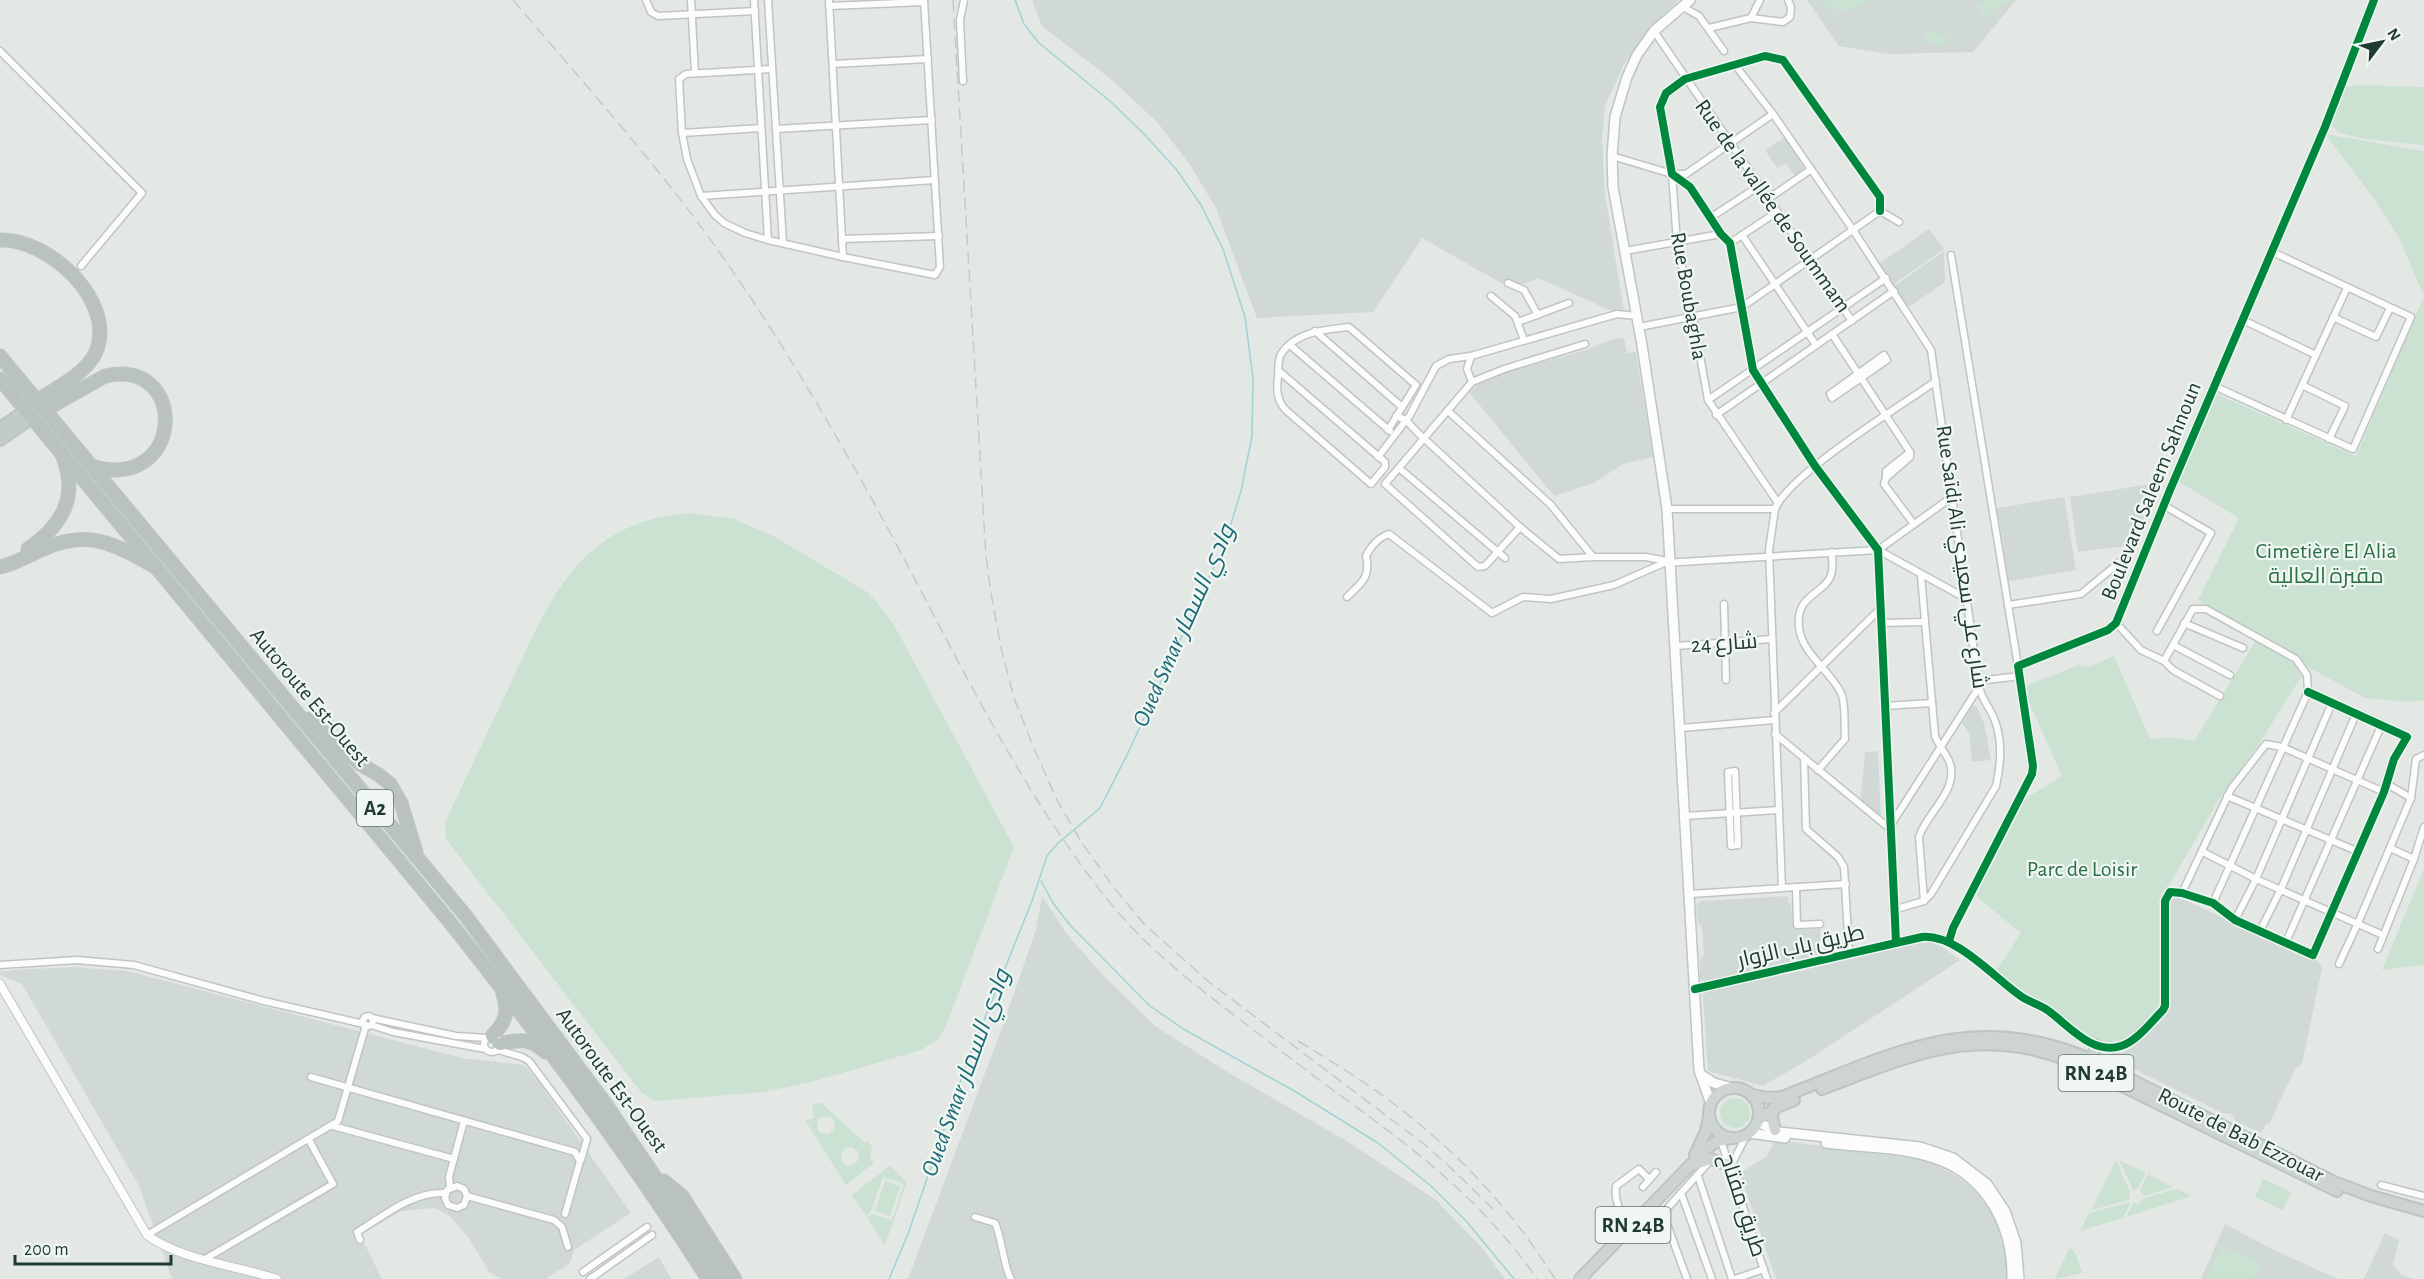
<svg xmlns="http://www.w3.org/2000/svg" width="2424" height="1279" font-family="'Alegreya Sans',Cairo,sans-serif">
  <rect width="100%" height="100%" fill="#e3e8e5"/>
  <g fill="#d0d9d5">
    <path d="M1032,0H1679L1646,33L1623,66L1605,106L1602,139L1605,195L1625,317L1538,278L1525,284L1501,283L1422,238L1373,312L1257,318L1216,208L1190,165L1158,123L1112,80L1042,26Z"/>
    <path d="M1807,0H2016L1973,52L1888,54L1839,46Z"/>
    <path d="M1785,137L1806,172L1796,178L1786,163L1777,168L1765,150Z"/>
    <path d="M1929,229L1944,249L1893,285L1879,264Z"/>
    <path d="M1944,251L1945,282L1909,307L1893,287Z"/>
    <path d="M1624,338L1627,353L1636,352L1653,457L1623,464L1594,483L1554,496L1469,392L1479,384L1502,373L1583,351L1610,340Z"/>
    <path d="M2157,483L2158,487L2135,545L2078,552L2070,497Z"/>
    <path d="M2064,497L2076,570L2004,582L1999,555L2004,554L2003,542L1999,519L1994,520L1992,509Z"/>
    <path d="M1972,705L1976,706L1984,723L1991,760L1972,762L1969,733L1962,723Z"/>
    <path d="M1878,751L1881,823L1860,806L1865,752Z"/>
    <path d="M2173,895L2278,942L2280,945L2299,954L2314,956L2322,968L2302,1064L2295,1069L2269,1124L2267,1123L2261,1133L2235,1121L2232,1114L2222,1113L2110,1057L2111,1053H2122L2133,1047L2168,1009L2170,901Z"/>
    <path d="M1042,896L1069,937L1103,975L1155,1026L1221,1068L1348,1142L1436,1200L1483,1249L1505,1279H908L1006,1017L1036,929Z"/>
    <path d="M1788,896V903H1791L1793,928L1820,929L1821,957L1766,968L1767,976L1927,941L1941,946L1960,960L1806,1061L1763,1086L1708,1071L1703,996L1706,991L1739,983L1735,975L1705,982L1700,979V959L1704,955L1702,927L1698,923L1696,905L1701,901Z"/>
    <path d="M72,967L127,971L462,1058L524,1065L535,1077L631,1213L574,1250L570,1263L546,1279H501L489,1272L469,1238L450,1216L435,1208L401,1211L360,1235L382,1279H172L139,1186L22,984L0,975V972L13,970Z"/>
    <path d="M1776,1140L1919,1159L1938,1166L1958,1177L1973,1189L1995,1216L2006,1258L2007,1279H1776L1740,1173L1766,1157Z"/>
    <path d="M2225,1224L2274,1250L2338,1279H2201Z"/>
    <path d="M2385,1233L2399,1240L2393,1266L2402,1275L2413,1279H2364Z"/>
    <path d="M659,1257L671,1279H624Z"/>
  </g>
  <g fill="#cbe1d1" fill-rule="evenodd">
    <path d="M1820,0H1870C1852,11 1836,17 1820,0Z"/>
    <path d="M1984,0H2008L2009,1L1986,18L1976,6Z"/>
    <path d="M1926,31L1947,35L1945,46L1924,42Z"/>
    <path d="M2355,85L2424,87V145L2366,139L2339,133L2329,123L2343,89Z"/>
    <path d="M2325,134L2424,151V296L2398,236L2374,199Z"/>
    <path d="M2424,296V700L2408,702L2365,698L2275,649L2295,663L2303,674L2259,744L2221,796L2161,898L2162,1005L2131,1038L2120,1045L2098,1044L2042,1002L2034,1004L1995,973L2021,933L1976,896L2018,803L2062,776L2022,687L2079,665L2088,667L2114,656L2150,739L2169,737L2194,741L2257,639L2198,600L2239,518L2176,480L2214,393L2356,456Z"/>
    <path d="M690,513L734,519L775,537L867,592L877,602L894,625L1014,847L945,1028L938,1039L921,1050L811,1082L763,1092L655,1101L641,1092L446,839L445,822C467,776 488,731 510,685C551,597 579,522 690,513Z"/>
    <path d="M2424,869V965L2382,970Z"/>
    <circle cx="1735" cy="1113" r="15"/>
    <path d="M821,1103L865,1143L867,1141L872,1146L870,1157L874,1163L846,1185L805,1120L814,1118L812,1104ZM823,1116L832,1118L835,1123V1128L829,1134L821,1133L817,1129L818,1120ZM852,1147L859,1152V1158L856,1163L848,1166L843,1163L841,1154L846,1148Z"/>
    <path d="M2116,1160L2130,1192L2129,1200L2091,1210Z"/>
    <path d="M2119,1160L2146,1173L2137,1189L2133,1190Z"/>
    <path d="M890,1166L907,1182L885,1245L867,1218L873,1214L892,1220L904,1184L883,1177L870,1213L866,1216L852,1195Z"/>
    <path d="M2148,1174L2173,1187L2144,1196L2140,1190Z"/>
    <path d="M2263,1179L2291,1192L2283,1210L2255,1197Z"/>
    <path d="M885,1181L900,1186L890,1216L875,1211Z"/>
    <path d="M2177,1189L2192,1196L2126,1217L2133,1203L2139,1204L2144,1198Z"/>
    <path d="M2131,1202L2123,1218L2080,1231L2089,1213Z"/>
    <path d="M2221,1245L2261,1263L2254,1279H2206Z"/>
    <path d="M2069,1249H2072L2076,1254L2082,1273L2055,1279Z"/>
  </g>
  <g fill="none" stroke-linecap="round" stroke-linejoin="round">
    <g stroke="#a3d1d6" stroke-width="1.5">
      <path d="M1041,881L1053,903L1070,925L1150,1006L1185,1030L1296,1092L1378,1143L1431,1186L1467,1222L1514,1279"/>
      <path d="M889,1279L908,1234L966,1065L1032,901L1047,856L1057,844L1100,808L1127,755L1225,543L1241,491L1252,436L1253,378L1245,317L1223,249L1201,205L1176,169L1144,134L1111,102L1039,43L1024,24L1015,0"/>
    </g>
    <defs>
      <g id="minor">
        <path d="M646,0L651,12L658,16L755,11"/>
        <path d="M691,0L695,73"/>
        <path d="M754,0L768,240"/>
        <path d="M768,0L783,243"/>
        <path d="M829,0L843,257"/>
        <path d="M829,6L924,2"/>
        <path d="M1683,7L1699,16L1724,51"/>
        <path d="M1751,18L1760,0"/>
        <path d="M1709,28L1751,18L1783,22L1790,17L1791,7L1788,0"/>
        <path d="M1654,31L1852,321"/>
        <path d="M0,51L142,193L81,266"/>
        <path d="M833,64L928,59"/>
        <path d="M1735,65L1773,114L1853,230L1931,350L1979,686C1981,698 1988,705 1993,716C2003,738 2001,764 1996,786L1931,894L1924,901L1893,910"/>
        <path d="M772,69L686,74L679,79L682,133L687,159L701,196L715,215L724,223L745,233L768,240L843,257L935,275L940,267L924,0"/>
        <path d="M963,81L960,20L964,0"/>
        <path d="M776,129L932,120"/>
        <path d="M682,133L761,128"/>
        <path d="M1612,156L1672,174H1686L1773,114"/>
        <path d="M1672,174L1677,243L1693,317L1708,400L1778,503"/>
        <path d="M701,196L935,180"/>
        <path d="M1768,199L1810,170"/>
        <path d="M1880,211V197L1783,60L1765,56L1685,79L1666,93L1660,107L1672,174L1690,187L1721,234L1730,243L1753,370L1815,466L1878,550L1896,942"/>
        <path d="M1880,211L1899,222"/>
        <path d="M1710,218L1759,186"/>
        <path d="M1742,235L1816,345"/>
        <path d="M842,239L939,236"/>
        <path d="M1730,243L1777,212"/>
        <path d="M1625,251L1721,234"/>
        <path d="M1951,255L2018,666"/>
        <path d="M1508,283L1524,290L1538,315"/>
        <path d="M1491,296L1515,316L1524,340"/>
        <path d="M2333,317L2376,337L2390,308"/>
        <path d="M2243,320L2316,355"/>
        <path d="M1518,322L1569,303"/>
        <path d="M1639,327L1742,307L1880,211"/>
        <path d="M1315,331L1402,407"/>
        <path d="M1832,334L1910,452V457L1886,478L1884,484L1913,523"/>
        <path d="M1290,345L1390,431"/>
        <path d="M1884,355L1887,360L1832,398L1830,394Z"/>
        <path d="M1279,371L1385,462V467L1371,484L1288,412C1278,404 1276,390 1278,377C1279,369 1277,362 1281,354C1296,331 1325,330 1349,327L1416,385L1388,430"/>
        <path d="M1472,382L1467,369L1471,356L1617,314L1637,316"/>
        <path d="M2302,385L2345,406L2329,439"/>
        <path d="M2214,386L2353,449L2411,317L2277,254"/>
        <path d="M1708,400L1886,278"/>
        <path d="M1448,411L1551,505L1593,557H1646L1667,561"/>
        <path d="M1716,415L1894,291"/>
        <path d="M1396,416L1406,420L1417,432L1520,527L1559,559L1593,557"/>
        <path d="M2286,420L2347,288"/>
        <path d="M1378,457L1410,415L1436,366L1449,359L1471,356"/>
        <path d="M1399,468L1505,558"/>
        <path d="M1886,478V471L1910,452"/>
        <path d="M1667,509H1775"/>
        <path d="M1520,527L1485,566L1478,567L1385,484L1472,382L1504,369L1585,344"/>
        <path d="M1878,550L1967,599"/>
        <path d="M1878,550L1952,497"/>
        <path d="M1921,576L1935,736C1939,746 1945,752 1949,761C1961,789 1926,813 1919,837L1924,901"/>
        <path d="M1347,597C1361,583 1371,578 1366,556C1371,546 1377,538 1389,534L1492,613L1523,597L1551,599L1614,585L1664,563L1878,550"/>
        <path d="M1724,604L1726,680"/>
        <path d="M2008,605L2081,594L2126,557"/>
        <path d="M1880,623L1925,622"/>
        <path d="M2116,623L2141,650L2164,661L2193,609H2206L2296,659L2307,675L2308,692L2213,903"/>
        <path d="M2184,623L2243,648"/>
        <path d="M2157,631L2211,533L2165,506"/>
        <path d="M2173,645L2230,675"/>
        <path d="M1676,646L1772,639"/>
        <path d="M2164,661L2173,670L2220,696"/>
        <path d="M1978,681L2020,676"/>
        <path d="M1884,706L1932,703"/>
        <path d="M1774,713L1879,610"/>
        <path d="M1681,728L1775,720"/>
        <path d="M1775,734L1889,828L1979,687"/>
        <path d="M1804,758L1806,829L1838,857L1844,867L1849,953"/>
        <path d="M1818,770L1845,739C1844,728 1846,703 1841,693C1831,671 1801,653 1799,627C1795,592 1828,595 1832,571C1833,565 1832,558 1832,552"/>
        <path d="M1735,771L1738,845L1731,846L1728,772Z"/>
        <path d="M2387,784L2411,798"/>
        <path d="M2227,796L2359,852"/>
        <path d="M1685,816L1779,810"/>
        <path d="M2390,848L2414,859"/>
        <path d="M2203,852L2256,879L2383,935"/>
        <path d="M1796,887L1797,925L1820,924"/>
        <path d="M1782,888L1769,550L1775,509C1789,474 1901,406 1936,381"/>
        <path d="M2182,893L2231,789L2266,744L2282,747L2384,792"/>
        <path d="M1690,894L1846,884"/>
        <path d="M2235,920L2256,879L2332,703"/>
        <path d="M2260,931L2281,889L2356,714"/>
        <path d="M2286,942L2382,724"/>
        <path d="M2378,949L2414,859L2424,827"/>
        <path d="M2339,964L2358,923L2411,798L2416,759L2424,755"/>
        <path d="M0,965L77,960L134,965L264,1001L364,1024"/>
        <circle cx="368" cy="1021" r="5"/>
        <path d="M372,1018L456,1036L486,1038"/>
        <path d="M371,1025L393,1032L485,1049"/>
        <circle cx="492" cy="1044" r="8"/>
        <path d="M2096,1045L2117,1047L2131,1040L2163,1010L2165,1000V901L2170,892L2182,893L2213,903L2235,920L2313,955L2384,792L2394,759L2407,737L2308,692"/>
        <path d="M498,1050L522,1057L529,1061L587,1139L581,1160"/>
        <path d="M311,1077L575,1152L580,1161L565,1214"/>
        <path d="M333,1126L454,1159"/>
        <path d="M1718,1132L1767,1279"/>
        <path d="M1731,1166L1747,1134"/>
        <path d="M1698,1176L1732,1279"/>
        <path d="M2381,1185L2424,1196"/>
        <path d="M450,1187L449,1177L464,1121"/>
        <path d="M1643,1187L1656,1172"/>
        <path d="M1681,1193L1712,1279"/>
        <path d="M467,1196L464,1205L457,1208L448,1205L445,1198L447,1190L457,1186L464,1189L467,1196L554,1220L562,1227L568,1247"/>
        <path d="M1663,1213L1687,1279"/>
        <path d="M975,1217L995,1223C1002,1238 1004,1269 1011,1279"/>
        <path d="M1632,1226C1621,1215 1614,1201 1616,1186L1639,1169L1649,1179"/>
        <path d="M1643,1231L1663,1213L1709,1162"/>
        <path d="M147,1235L338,1121L366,1025"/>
        <path d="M360,1240L357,1232C384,1216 413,1191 445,1193"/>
        <path d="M205,1259L333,1184L309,1140"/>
        <path d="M583,1272L647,1227"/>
        <path d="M590,1279L652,1235"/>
        <path d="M1735,1279L1764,1269"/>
      </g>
      <g id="tertiary">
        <path d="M1949,941L1953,928L2032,774L2033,766L2018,666L2108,630L2116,623L2170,490L2325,127L2374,0"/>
        <path d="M0,984L147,1235C180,1260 238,1266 277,1279"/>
        <path d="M1695,989L1922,937C1958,934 1994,978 2023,997C2031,1003 2040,1005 2048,1010C2064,1021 2077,1039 2096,1045"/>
      </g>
      <g id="secondary">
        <path d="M1690,0L1654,31L1637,55L1627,77L1615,117L1612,156L1613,187L1642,345L1667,509L1699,1070L1711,1104"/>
        <path d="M1700,1074L1714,1083L1733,1088"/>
        <path d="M1757,1122L1779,1132L1920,1147L1953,1158L1987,1184L2005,1211L2016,1243L2019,1279"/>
        <path d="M1749,1133L1785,1138"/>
        <path d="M1826,1143C1859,1147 1895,1147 1927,1156C1984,1171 2013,1223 2012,1279"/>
      </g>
      <g id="primary">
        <path d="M2088,1065L2092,1060L2096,1045"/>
        <circle cx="1734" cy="1113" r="25"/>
        <path d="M1822,1089C1919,1052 1984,1021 2085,1068L2337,1191"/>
        <path d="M1751,1095L1768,1098L1782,1097C1893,1054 1973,1008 2092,1060L2334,1182L2371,1196L2424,1211"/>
        <path d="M1774,1108L1772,1117L1775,1130"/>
        <path d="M1758,1120L1779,1106L1794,1100"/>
        <path d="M1695,1155L1706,1131L1709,1117"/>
        <path d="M1695,1164L1711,1159L1731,1166"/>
        <path d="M1580,1279L1706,1149L1717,1141L1732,1138"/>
      </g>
      <g id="trunk">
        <path d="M0,428L19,415"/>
        <path d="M0,440L25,423"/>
      </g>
      <g id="motorway">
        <path d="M0,240C48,238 117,301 96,352C87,372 60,386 43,397"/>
        <path d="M0,356L465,915L605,1103L724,1279"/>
        <path d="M0,379L449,921C541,1037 629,1155 708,1279"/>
        <path d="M50,407L105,376C190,357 185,494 91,466"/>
        <path d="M28,549C61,526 79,498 63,457"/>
        <path d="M0,567C15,564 29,555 43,549C88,529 112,543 152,565"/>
        <path d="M309,719L360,764L379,775L390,784L401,803L416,852"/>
        <path d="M492,1036C506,1022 509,1012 503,994"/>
        <path d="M500,1044C518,1039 531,1038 545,1052"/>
        <path d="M664,1181L682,1196L735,1279"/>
      </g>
    </defs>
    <use href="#minor" stroke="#c0c5c2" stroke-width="9"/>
    <use href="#tertiary" stroke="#c0c5c2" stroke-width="10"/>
    <use href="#secondary" stroke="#bec6c2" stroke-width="12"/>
    <use href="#primary" stroke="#bcc5c1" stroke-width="14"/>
    <use href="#trunk" stroke="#bcc5c1" stroke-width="14"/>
    <use href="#motorway" stroke="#bcc5c1" stroke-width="15"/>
    <use href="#minor" stroke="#fbfcfb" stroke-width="6"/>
    <use href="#tertiary" stroke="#fbfcfb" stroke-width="8"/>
    <use href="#secondary" stroke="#fbfcfb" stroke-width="9"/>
    <use href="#primary" stroke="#cdd4d2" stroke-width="10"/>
    <use href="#trunk" stroke="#c3cbc8" stroke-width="10"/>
    <use href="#motorway" stroke="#b9c2bf" stroke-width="12"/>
    <g stroke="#c6c9c8" stroke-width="1.5" stroke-dasharray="12 6" stroke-linecap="butt">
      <path d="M513,0C565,61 619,122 669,185C743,278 806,382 864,485C941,622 1005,769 1103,894C1141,943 1189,981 1238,1018C1273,1045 1308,1072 1344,1098C1419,1153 1483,1201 1537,1279"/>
      <path d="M953,0L986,556L991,593L1001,648L1014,698L1035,751L1057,800L1082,843L1112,885L1144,924L1209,982L1424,1144L1451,1168L1493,1209"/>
      <path d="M1298,1041C1331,1061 1364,1081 1394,1104C1458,1152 1513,1211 1555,1279"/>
    </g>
    <defs>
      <g id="cycleway">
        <path d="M1880,211V197L1783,60L1765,56L1685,79L1666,93L1660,107L1672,174L1690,187L1721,234L1730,243L1753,370L1815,466L1878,550L1896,942"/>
        <path d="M1949,941L1953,928L2032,774L2033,766L2018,666L2108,630L2116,623L2170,490L2325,127L2374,0"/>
        <path d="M1695,989L1922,937C1957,934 1994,978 2022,997C2031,1003 2042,1005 2050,1012C2071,1028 2093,1055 2121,1046C2137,1041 2151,1022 2163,1010L2165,1006V901L2170,892L2182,893L2213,903L2235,920L2313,955L2384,792L2394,759L2407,737L2308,692"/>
      </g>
    </defs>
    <use href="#cycleway" stroke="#f0f7f3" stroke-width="11"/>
    <use href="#cycleway" stroke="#00873e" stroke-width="8"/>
  </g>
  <g text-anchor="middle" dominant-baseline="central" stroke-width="4.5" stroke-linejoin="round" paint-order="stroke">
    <g fill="#f0f7f3" stroke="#5f736d" stroke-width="1.5">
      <rect x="357" y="790" width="36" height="36" rx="4.5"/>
      <rect x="2058.5" y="1055" width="75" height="36" rx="4.5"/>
      <rect x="1595.5" y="1207" width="75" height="36" rx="4.5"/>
    </g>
    <g font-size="21" font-weight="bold" fill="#213b33">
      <text x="375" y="808">A2</text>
      <text x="2096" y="1073">RN 24B</text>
      <text x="1633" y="1225">RN 24B</text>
    </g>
    <g font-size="22" fill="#213b33" stroke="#f0f7f3">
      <text transform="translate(1773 206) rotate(55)">Rue de la vallée de Soummam</text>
      <text transform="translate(1689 296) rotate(80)">Rue Boubaghla</text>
      <text transform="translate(2151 491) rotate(-68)">Boulevard Saleem Sahnoun</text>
      <text transform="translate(1962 557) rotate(82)">Rue Saïdi Ali شارع علي سعيدي</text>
      <text transform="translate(1724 643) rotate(-4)">شارع 24</text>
      <text transform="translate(310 697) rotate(50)">Autoroute Est-Ouest</text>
      <text transform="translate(1801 946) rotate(-13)">طريق باب الزوار</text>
      <text transform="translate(612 1080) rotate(54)">Autoroute Est-Ouest</text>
      <text transform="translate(2241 1135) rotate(27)">Route de Bab Ezzouar</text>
      <text transform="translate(1743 1205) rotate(72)">طريق مفتاح</text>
    </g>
    <g font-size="22" fill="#2b7144" stroke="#f0f7f3">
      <text x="2326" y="551">Cimetière El Alia<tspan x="2326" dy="25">مقبرة العالية</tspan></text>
      <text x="2082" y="869">Parc de Loisir</text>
    </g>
    <g font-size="24" font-style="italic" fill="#1c6a76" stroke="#f0f7f3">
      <text transform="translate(1184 626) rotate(-66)">Oued Smar وادي السمار</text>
      <text transform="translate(966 1073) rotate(-70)">Oued Smar وادي السمار</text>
    </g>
  </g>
  <g transform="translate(2382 42) rotate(58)" stroke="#f0f7f3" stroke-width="4.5" paint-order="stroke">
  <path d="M0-4.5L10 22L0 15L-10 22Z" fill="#213b33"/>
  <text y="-9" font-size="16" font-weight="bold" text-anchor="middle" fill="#213b33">N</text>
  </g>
  <path d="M15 1255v9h156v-9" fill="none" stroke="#213b33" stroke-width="3"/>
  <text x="24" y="1255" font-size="18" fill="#213b33" stroke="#f0f7f3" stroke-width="4.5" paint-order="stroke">200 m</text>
</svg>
